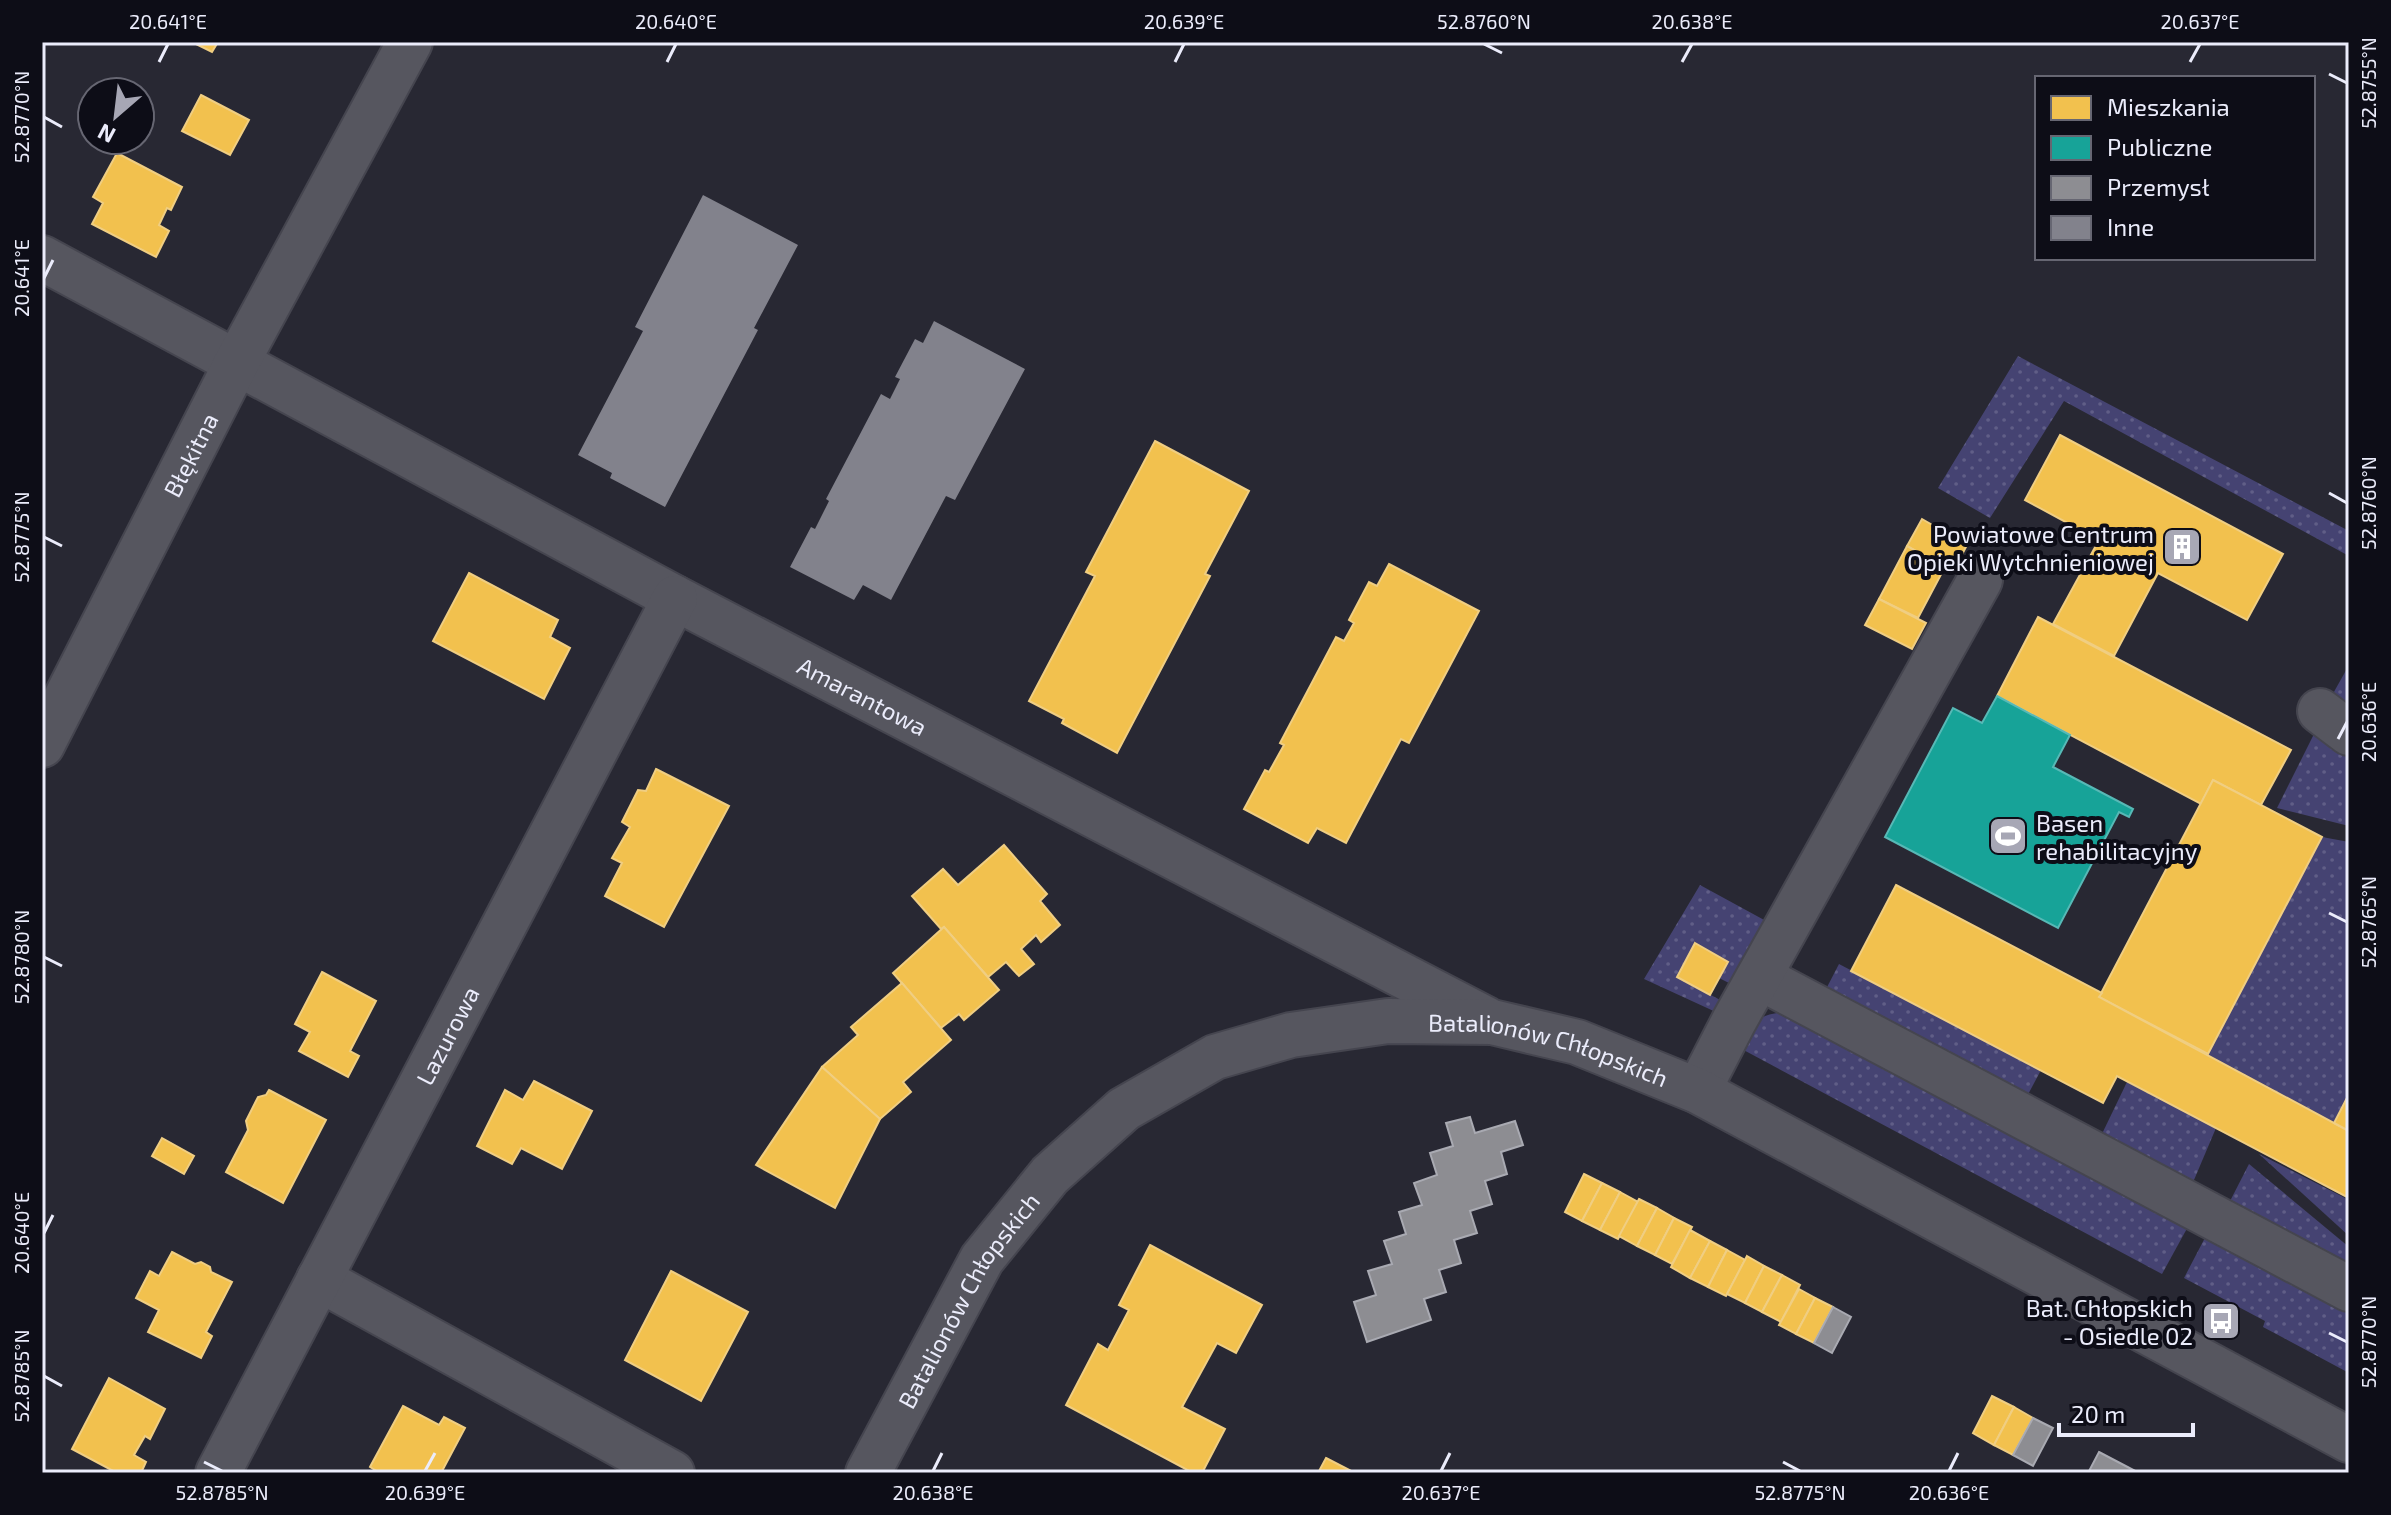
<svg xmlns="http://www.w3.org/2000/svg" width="2391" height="1515" font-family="'Exo 2',sans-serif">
  <defs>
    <pattern id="grass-dots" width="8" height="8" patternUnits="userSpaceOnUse" patternTransform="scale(2)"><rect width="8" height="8" fill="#454372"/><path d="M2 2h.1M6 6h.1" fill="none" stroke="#605e87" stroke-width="1.8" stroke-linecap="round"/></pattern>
  </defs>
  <rect width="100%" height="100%" fill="#282833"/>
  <g fill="url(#grass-dots)">
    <path d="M2018,356L2349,531V556L2064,401L1990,518L1938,488Z"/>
    <path d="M2349,665V711L2330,699Z"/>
    <path d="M2317,728L2349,747V826L2277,808Z"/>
    <path d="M2322,837L2349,842V1094L2334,1123L2207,1056Z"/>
    <path d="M1700,885L1766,921L1733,985L1719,978L1728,962L1695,943L1677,977L1724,1002L1718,1013L1644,979Z"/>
    <path d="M1839,964L2041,1070L2025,1100L1824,993Z"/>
    <path d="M1786,1012L2190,1223L2162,1274L1738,1047C1751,1024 1757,1014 1786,1012Z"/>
    <path d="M2127,1082L2216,1128L2191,1187L2100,1138Z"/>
    <path d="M2259,1154L2349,1200V1236Z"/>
    <path d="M2249,1164L2349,1247V1269L2227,1207Z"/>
    <path d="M2208,1232L2349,1306V1373L2263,1327L2265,1321L2184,1278Z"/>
  </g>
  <g fill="#f2c14e" stroke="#f0ce82" stroke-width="2">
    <path d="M192,42H218L212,52Z"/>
    <path d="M201,95L249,120L230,155L182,131Z"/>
    <path d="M117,153L182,187L171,210L167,208L159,225L169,231L156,257L92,224L103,203L93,197Z"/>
    <path d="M2060,435L2283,554L2247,620L2158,573L2114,656L2053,624L2099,540L2025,500Z"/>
    <path d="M1155,441L1249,491L1205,574L1210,576L1117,753L1062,723L1064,719L1029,701L1095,576L1086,572Z"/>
    <path d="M1922,519L1967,545L1953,572L1907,546Z"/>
    <path d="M1907,546L1945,567L1918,618L1879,599Z"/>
    <path d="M1389,564L1479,611L1409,743L1401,739L1346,843L1317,828L1308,843L1244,809L1265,770L1269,772L1284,745L1280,743L1336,637L1344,641L1354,623L1349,620L1369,582L1377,586Z"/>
    <path d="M469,573L558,620L550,637L570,648L544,699L433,641Z"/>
    <path d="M1879,599L1926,623L1912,649L1865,625Z"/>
    <path d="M2038,617L2291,750L2261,805L2213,780L2201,804L1997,696Z"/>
    <path d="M656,769L729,806L664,927L605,896L622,863L612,858L630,827L622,822L638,790L646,791Z"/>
    <path d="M2213,780L2322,837L2208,1054L2099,997Z"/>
    <path d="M1004,845L1047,894L1040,901L1060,925L1041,942L1036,935L1021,949L1034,964L1019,976L1006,962L988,977L944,927L941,929L912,896L943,869L958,885Z"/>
    <path d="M1896,885L2102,993L2099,997L2349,1131V1198L2117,1076L2103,1103L1851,971Z"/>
    <path d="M944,927L999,990L964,1020L959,1014L941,1028L893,973Z"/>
    <path d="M1695,943L1728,962L1710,995L1677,977Z"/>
    <path d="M322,972L376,1001L350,1051L359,1056L348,1077L299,1051L310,1032L295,1024Z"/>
    <path d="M902,983L951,1040L903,1082L911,1092L880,1119L822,1067L858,1035L851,1027Z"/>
    <path d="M822,1067L880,1119L835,1208L756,1165Z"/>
    <path d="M534,1081L592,1111L562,1169L521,1148L512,1164L477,1146L505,1090L523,1100Z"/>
    <path d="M269,1090L326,1120L283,1203L226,1172L248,1130L246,1121L258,1097L266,1095Z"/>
    <path d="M2349,1094V1131L2334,1123Z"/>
    <path d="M162,1138L194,1156L184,1174L152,1156Z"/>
    <path d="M1584,1174L1602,1183L1582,1221L1565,1212Z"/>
    <path d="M1602,1183L1620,1192L1600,1230L1582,1221Z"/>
    <path d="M1620,1192L1638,1202L1618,1239L1600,1230Z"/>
    <path d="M1639,1199L1657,1208L1637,1246L1619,1236Z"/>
    <path d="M1657,1208L1674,1218L1655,1255L1637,1246Z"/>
    <path d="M1674,1218L1692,1227L1672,1264L1655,1255Z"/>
    <path d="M1690,1230L1710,1241L1690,1278L1671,1267Z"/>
    <path d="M1710,1241L1727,1250L1708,1287L1690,1278Z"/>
    <path d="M1150,1245L1262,1305L1236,1353L1217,1343L1182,1407L1225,1429L1202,1473H1193L1066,1405L1098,1344L1108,1350L1129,1310L1119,1305Z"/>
    <path d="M1727,1250L1745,1260L1726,1296L1708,1287Z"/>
    <path d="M172,1252L195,1264L201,1262L210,1267L211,1272L232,1282L206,1332L212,1336L201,1358L148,1332L159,1310L136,1298L150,1271L159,1276Z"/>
    <path d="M1747,1256L1764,1266L1745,1303L1727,1294Z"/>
    <path d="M1764,1266L1782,1275L1762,1312L1745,1303Z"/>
    <path d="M671,1271L748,1312L701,1401L625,1360Z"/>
    <path d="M1782,1275L1800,1285L1781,1322L1762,1312Z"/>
    <path d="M1799,1289L1815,1298L1796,1334L1779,1325Z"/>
    <path d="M1815,1298L1833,1307L1814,1343L1796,1334Z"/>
    <path d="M109,1378L165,1409L150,1439L145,1436L134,1455L146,1462L141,1473H117L72,1449Z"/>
    <path d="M1992,1396L2014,1407L1994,1445L1973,1433Z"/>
    <path d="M403,1406L439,1425L444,1417L465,1428L441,1473H380L370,1467Z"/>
    <path d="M2014,1407L2033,1418L2013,1455L1994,1445Z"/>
    <path d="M1326,1458L1355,1473H1318Z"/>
  </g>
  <path fill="#17a398" stroke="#57b9b6" stroke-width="2" d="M1997,696L2070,735L2053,767L2133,809L2129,817L2119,812L2058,928L1885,837L1953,708L1982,723Z"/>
  <g fill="#8d8d92" stroke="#a9aab2" stroke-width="2">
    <path d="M1470,1117L1475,1133L1515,1121L1523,1145L1501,1152L1507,1174L1485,1181L1492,1204L1470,1211L1477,1233L1454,1240L1461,1263L1439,1270L1446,1292L1424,1299L1431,1320L1367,1342L1354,1302L1376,1295L1368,1271L1392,1264L1384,1241L1406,1234L1399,1212L1422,1205L1414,1183L1437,1175L1430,1153L1453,1146L1446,1123Z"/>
    <path d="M1833,1307L1851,1317L1832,1353L1814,1343Z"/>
    <path d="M2033,1418L2053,1428L2033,1466L2013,1455Z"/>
    <path d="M2099,1452L2139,1473H2088Z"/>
  </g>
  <g fill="#82828c">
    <path d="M703,195L798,245L754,328L758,330L665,507L610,478L612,473L578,455L643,331L635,327Z"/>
    <path d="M934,321L1025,369L955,500L946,496L891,600L863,585L854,600L790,567L811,527L815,529L829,501L826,499L881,394L890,399L900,379L895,377L915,339L923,343Z"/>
  </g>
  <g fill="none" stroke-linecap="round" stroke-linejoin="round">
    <defs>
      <g id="minor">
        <path id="s1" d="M42,258L675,598L1486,1019"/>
        <path d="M2320,711L2349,733"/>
        <path id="s2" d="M42,745L237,362L410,42"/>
        <path d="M1759,977L2349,1289"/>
        <path d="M1698,1091L1734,1021L1980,580"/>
        <path d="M319,1279L672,1473"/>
        <path id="s3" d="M218,1473L675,598"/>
        <path id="s4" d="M868,1473L982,1259L1050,1175L1124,1109L1215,1057L1291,1035L1388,1021L1492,1022L1577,1042L1698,1091L2349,1440"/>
      </g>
    </defs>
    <use href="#minor" stroke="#45454f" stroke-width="48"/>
    <use href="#minor" stroke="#56565f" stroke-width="44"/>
  </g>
  <path fill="none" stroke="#ebecfb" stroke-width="3" d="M1484,44L1502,53M159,62L168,44M667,62L676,44M1175,62L1184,44M1682,62L1692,44M2190,62L2200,44M2329,74L2347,83M44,117L62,127M44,278L53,260M2329,493L2347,503M44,537L62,546M2338,739L2347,722M2329,913L2347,922M44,957L62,966M44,1233L53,1215M2329,1333L2347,1342M44,1376L62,1386M204,1462L222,1471M1783,1462L1800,1471M425,1471L435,1453M933,1471L942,1453M1441,1471L1450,1453M1949,1471L1958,1453"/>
  <defs>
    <symbol id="building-square" viewBox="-11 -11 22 22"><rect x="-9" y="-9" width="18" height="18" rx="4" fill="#a7a7b5" stroke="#0d0d17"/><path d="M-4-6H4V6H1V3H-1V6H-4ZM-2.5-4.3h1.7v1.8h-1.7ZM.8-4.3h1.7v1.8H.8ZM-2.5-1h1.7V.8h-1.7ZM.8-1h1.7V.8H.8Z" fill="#fff"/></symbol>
    <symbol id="stadium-square" viewBox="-11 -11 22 22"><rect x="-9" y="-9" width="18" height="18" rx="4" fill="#a7a7b5" stroke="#0d0d17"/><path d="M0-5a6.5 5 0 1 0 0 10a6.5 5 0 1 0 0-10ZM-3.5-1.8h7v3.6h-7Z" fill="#fff"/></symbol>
    <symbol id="bus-square" viewBox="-11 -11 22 22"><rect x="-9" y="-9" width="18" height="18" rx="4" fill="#a7a7b5" stroke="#0d0d17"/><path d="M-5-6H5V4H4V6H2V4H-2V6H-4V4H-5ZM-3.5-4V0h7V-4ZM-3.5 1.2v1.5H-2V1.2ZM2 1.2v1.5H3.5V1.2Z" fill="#fff"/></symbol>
  </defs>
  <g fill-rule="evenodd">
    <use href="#building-square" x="2160" y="525" width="44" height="44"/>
    <use href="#stadium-square" x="1986" y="814" width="44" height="44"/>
    <use href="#bus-square" x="2199" y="1299" width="44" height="44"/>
  </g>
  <g text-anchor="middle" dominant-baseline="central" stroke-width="8" stroke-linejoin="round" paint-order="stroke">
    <g font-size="24" fill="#ebecfb" stroke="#0d0d17">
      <text stroke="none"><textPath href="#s2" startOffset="326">Błękitna</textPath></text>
      <text stroke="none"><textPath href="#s1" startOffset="930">Amarantowa</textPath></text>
      <text stroke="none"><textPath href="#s3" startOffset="494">Lazurowa</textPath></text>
      <text stroke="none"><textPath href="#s4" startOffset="896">Batalionów Chłopskich</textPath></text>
      <text stroke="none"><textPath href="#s4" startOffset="200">Batalionów Chłopskich</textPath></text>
    </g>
    <g font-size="24" fill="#ebecfb" stroke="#0d0d17" text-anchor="end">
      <text x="2154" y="533">Powiatowe Centrum<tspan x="2154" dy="28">Opieki Wytchnieniowej</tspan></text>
      <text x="2036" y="822" text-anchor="start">Basen<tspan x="2036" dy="28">rehabilitacyjny</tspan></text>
      <text x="2193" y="1307">Bat. Chłopskich<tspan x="2193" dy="28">- Osiedle 02</tspan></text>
    </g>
  </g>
  <rect width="2391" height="1515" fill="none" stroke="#0d0d17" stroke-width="88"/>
  <rect x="2035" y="76" width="280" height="184" fill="#0d0d17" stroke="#666672" stroke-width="2"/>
  <rect x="2051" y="96" width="40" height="24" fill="#f2c14e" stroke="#666672" stroke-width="2"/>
  <text x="2107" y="116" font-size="24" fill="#ebecfb">Mieszkania</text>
  <rect x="2051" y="136" width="40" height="24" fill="#17a398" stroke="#666672" stroke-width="2"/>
  <text x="2107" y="156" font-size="24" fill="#ebecfb">Publiczne</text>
  <rect x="2051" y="176" width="40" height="24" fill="#8d8d92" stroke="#666672" stroke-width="2"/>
  <text x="2107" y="196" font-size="24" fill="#ebecfb">Przemysł</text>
  <rect x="2051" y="216" width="40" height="24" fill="#82828c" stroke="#666672" stroke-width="2"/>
  <text x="2107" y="236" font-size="24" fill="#ebecfb">Inne</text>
  <g transform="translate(116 116) rotate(208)"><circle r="38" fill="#0d0d17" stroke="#666672" stroke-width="2"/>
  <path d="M0-6L14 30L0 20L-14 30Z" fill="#a7a7b5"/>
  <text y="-12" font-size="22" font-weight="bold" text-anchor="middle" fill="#ebecfb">N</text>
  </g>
  <path d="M2059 1423v12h134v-12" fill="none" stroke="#ebecfb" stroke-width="4"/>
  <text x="2071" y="1423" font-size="24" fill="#ebecfb" stroke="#0d0d17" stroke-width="6" paint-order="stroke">20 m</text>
  <rect x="44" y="44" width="2303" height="1427" fill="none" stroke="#ebecfb" stroke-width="3"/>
  <g font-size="20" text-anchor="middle" fill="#ebecfb">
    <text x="168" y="29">20.641°E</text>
    <text x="676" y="29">20.640°E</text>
    <text x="1184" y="29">20.639°E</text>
    <text x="1484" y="29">52.8760°N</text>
    <text x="1692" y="29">20.638°E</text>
    <text x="2200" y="29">20.637°E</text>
    <text transform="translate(2369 83) rotate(-90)" y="7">52.8755°N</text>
    <text transform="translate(22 117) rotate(-90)" y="7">52.8770°N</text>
    <text transform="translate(22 278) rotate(-90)" y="7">20.641°E</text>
    <text transform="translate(2369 503) rotate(-90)" y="7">52.8760°N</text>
    <text transform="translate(22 537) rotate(-90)" y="7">52.8775°N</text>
    <text transform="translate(2369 722) rotate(-90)" y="7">20.636°E</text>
    <text transform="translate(2369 922) rotate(-90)" y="7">52.8765°N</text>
    <text transform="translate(22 957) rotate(-90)" y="7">52.8780°N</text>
    <text transform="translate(22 1233) rotate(-90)" y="7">20.640°E</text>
    <text transform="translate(2369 1342) rotate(-90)" y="7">52.8770°N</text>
    <text transform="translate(22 1376) rotate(-90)" y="7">52.8785°N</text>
    <text x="222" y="1500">52.8785°N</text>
    <text x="425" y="1500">20.639°E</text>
    <text x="933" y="1500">20.638°E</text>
    <text x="1441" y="1500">20.637°E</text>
    <text x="1800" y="1500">52.8775°N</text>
    <text x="1949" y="1500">20.636°E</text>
  </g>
</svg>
